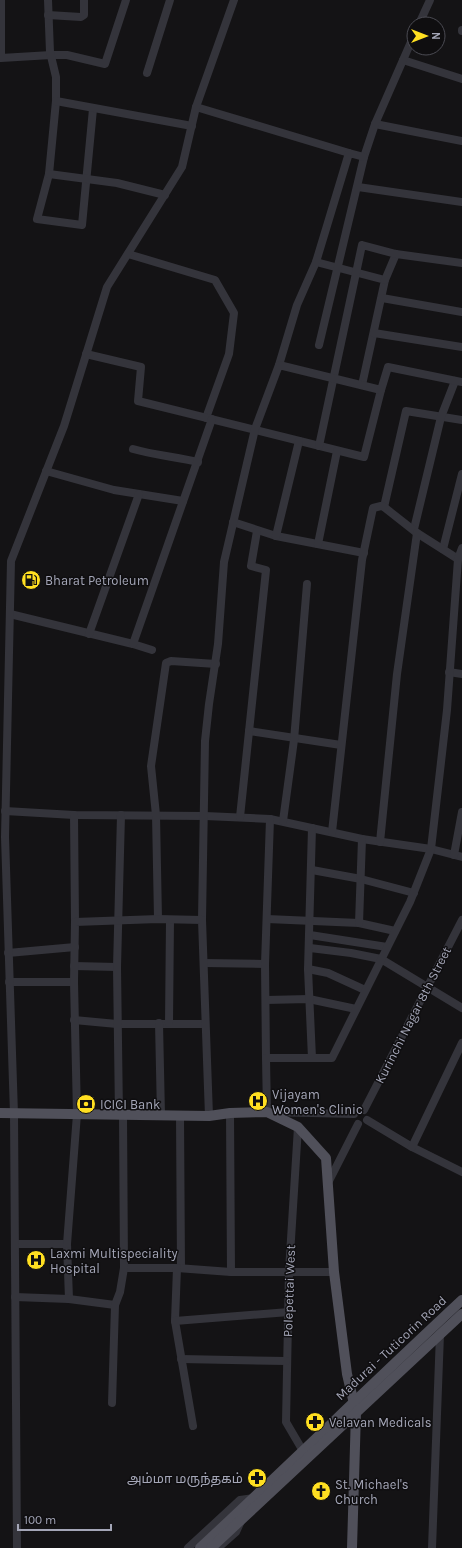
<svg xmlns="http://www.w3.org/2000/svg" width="462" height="1548" font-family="Karla,'Noto Sans Tamil',sans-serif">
  <rect width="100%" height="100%" fill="#141315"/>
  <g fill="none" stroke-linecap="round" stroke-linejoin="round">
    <g stroke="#34343b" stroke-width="8">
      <path d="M1,0V58L51,55H67L105,64L126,0"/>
      <path d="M48,0L50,52L56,77V101L49,174L37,219L82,225L93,109"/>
      <path d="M48,15L81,17L84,15V0"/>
      <path d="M419,24L430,0"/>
      <path d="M462,31V30"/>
      <path d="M403,60L462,79"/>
      <path d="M147,73L170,0"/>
      <path d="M56,101L192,126"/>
      <path d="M196,107L349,153"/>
      <path d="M375,124L462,141"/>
      <path d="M49,174L117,183L165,195"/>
      <path d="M358,187L462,202"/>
      <path d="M128,254L215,280L234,313L229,354L206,418"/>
      <path d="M316,262L385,280L362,385"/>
      <path d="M385,280L396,254"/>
      <path d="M382,298L462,312"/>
      <path d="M374,333L462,347"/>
      <path d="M319,345L364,157L375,124L414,35"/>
      <path d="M86,354L141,367L138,401L364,457L381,390"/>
      <path d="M279,365L297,305L316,262L349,153L364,157"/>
      <path d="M319,446L362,245L396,254L462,263"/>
      <path d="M133,449C154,455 176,457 198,462"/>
      <path d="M46,471L114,490L183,501"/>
      <path d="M384,507L406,411L462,420"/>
      <path d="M233,522L276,536L364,553"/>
      <path d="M414,529L441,417L455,381"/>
      <path d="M276,536L299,441"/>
      <path d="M318,544L337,451"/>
      <path d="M443,549L462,474"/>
      <path d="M10,614L133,644L152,650"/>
      <path d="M89,634L139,494"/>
      <path d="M133,644L212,419"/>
      <path d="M449,672L462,674"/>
      <path d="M249,731L341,745"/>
      <path d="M5,811L74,815L205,816L270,819L362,839L431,849L462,857"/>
      <path d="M74,815L75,922"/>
      <path d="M240,817L266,570L251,566L257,531"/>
      <path d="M283,821L294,740L307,584"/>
      <path d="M332,832L362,560L373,508L381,506L384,507L417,533L458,559"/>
      <path d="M380,842L397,674L417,533"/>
      <path d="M454,855L462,812"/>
      <path d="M312,870L361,879L414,893"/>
      <path d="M158,919L156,815L151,766L166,663L171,661L216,664"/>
      <path d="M267,919L359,923L395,931"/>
      <path d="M202,920L205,741L209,704L218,644L224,562L255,429L279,365L381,390L388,367L462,382"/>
      <path d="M359,923L362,839"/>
      <path d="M310,935L387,947"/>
      <path d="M310,948L351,953L381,959L462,1008"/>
      <path d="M8,953L75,947"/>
      <path d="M204,963L265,964"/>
      <path d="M74,966L117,967"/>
      <path d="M308,969L328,973L365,990"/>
      <path d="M9,982H74"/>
      <path d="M266,1000L309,999L356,1009"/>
      <path d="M74,1020L117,1024H204"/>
      <path d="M159,1023L161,1115"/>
      <path d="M169,1023L170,920"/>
      <path d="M266,1058L265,964L270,819"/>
      <path d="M312,1058L308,969L312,828"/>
      <path d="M364,1110L462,920"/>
      <path d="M230,1113L231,1272"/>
      <path d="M354,1114L267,1112L266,1058H332L410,902L431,849L447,710L458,559L462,548"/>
      <path d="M119,1115L117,967L121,815"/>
      <path d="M180,1116L181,1268"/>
      <path d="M367,1120L412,1147L462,1172"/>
      <path d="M298,1127L289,1271L286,1422L303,1451"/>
      <path d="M412,1147L462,1043"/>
      <path d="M329,1181L358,1124"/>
      <path d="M15,1244H67L69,1299"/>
      <path d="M67,1244L77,1114L74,982L75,922L158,919L202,920L209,1116"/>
      <path d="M124,1268H177L231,1272H334"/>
      <path d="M15,1297L69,1299L115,1305"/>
      <path d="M175,1321L177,1268"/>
      <path d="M181,1359L286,1361"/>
      <path d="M112,1403L115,1305L120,1292L124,1268L123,1115"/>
      <path d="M193,1426L175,1321L289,1312"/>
      <path d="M17,1548L14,1114L5,837L11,561L64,426L107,287L182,167L196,107L234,0"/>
      <path d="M188,1548L240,1500L254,1498"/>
      <path d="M218,1548L236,1532L241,1521"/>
      <path d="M432,1548L440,1334"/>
    </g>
    <g stroke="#50505a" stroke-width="10">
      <path d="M0,1113L209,1116L230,1113L267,1112L298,1127L326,1158L334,1272L347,1374L356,1412L352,1548"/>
      <path d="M200,1548C288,1466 374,1382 462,1300"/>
      <path d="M211,1548L462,1314"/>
    </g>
  </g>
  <defs>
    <symbol id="fuel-disc" viewBox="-11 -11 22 22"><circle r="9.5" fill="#ffdf21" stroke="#0f0e10"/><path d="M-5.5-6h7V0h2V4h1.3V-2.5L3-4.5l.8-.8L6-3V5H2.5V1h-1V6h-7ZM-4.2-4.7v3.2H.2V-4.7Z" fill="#111"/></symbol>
    <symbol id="hospital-disc" viewBox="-11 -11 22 22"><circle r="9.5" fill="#ffdf21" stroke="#0f0e10"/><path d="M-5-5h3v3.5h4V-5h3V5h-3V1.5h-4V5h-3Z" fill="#111"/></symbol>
    <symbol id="bank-disc" viewBox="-11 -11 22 22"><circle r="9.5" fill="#ffdf21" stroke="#0f0e10"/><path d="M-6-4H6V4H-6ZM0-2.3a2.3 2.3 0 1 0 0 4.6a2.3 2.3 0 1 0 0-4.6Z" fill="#111"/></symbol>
    <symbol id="pharmacy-disc" viewBox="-11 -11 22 22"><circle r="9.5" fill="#ffdf21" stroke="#0f0e10"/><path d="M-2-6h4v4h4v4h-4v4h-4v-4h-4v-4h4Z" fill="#111"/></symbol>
    <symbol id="church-disc" viewBox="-11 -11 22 22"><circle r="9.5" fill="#ffdf21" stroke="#0f0e10"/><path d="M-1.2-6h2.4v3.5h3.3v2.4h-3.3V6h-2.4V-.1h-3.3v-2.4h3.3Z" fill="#111"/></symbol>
  </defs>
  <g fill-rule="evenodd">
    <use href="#fuel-disc" x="20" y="569" width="22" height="22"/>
    <use href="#hospital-disc" x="247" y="1090" width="22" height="22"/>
    <use href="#bank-disc" x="75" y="1093" width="22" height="22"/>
    <use href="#hospital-disc" x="25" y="1249" width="22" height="22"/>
    <use href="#pharmacy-disc" x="304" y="1411" width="22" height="22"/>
    <use href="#pharmacy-disc" x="246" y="1467" width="22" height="22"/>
    <use href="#church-disc" x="310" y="1480" width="22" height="22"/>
  </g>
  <g text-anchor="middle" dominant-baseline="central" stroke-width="3" stroke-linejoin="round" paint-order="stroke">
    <g font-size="13" fill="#a4a6b7" stroke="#0f0e10" text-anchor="start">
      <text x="45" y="580">Bharat Petroleum</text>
      <text x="272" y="1094">Vijayam<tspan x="272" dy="15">Women's Clinic</tspan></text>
      <text x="100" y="1104">ICICI Bank</text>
      <text x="50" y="1253">Laxmi Multispeciality<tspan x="50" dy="15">Hospital</tspan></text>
      <text x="329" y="1422">Velavan Medicals</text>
      <text x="243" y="1478" text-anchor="end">அம்மா மருந்தகம்</text>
      <text x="335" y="1484">St. Michael's<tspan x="335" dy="15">Church</tspan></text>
    </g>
    <g font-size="13" fill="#a4a6b7" stroke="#0f0e10">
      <text transform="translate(413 1015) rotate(-63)">Kurinchi Nagar 8th Street</text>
      <text transform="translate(289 1291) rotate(-88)">Polepettai West</text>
      <text transform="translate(391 1348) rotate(-43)">Madurai - Tuticorin Road</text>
    </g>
  </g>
  <g transform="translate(426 36) rotate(90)"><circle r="19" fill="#0f0e10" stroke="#4b4b53"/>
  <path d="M0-3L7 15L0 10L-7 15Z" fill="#ffdf21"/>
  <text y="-6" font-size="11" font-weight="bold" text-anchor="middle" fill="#a4a6b7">N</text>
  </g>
  <path d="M18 1524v6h93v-6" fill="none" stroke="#a4a6b7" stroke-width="2"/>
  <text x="24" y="1524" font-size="12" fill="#a4a6b7" stroke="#0f0e10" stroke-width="3" paint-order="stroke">100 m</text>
</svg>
